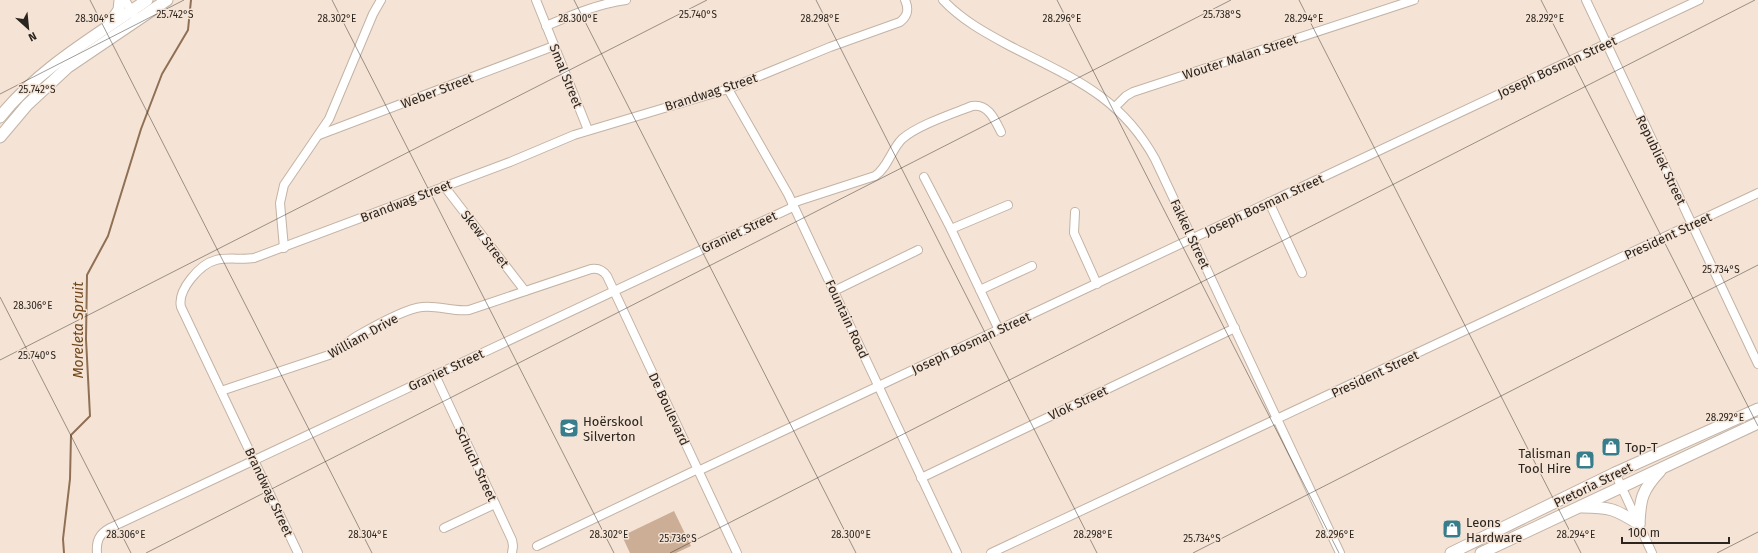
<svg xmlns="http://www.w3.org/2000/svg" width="1758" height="553" font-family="'Fira Sans',sans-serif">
  <rect width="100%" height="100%" fill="#f5e4d6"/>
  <path fill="#cbae95" d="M674,511L691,546L676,553H630L622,536Z"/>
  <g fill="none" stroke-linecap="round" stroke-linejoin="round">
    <path stroke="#8f7054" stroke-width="2" d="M64,553L63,539L70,479L71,435L90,416L86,339L87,275L108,236L141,129L162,74L188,30L191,0"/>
    <defs>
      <g id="minor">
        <path d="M125,0L134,15"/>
        <path d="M536,0L588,130"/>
        <path d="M943,0C962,20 984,32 1008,45C1070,77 1120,95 1155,159L1340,553"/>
        <path d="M1586,0L1758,364"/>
        <path d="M546,26C572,15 597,4 626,0"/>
        <path d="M728,89L788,194L957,553"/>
        <path d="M1115,107L1126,96L1133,92L1414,0"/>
        <path d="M319,135L554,46"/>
        <path d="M924,177L951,229L999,330"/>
        <path d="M444,186L525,291"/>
        <path d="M1269,202L1302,273"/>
        <path d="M792,203L875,176C888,167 891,150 902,139C918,125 952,114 972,106C988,103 995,120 1001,132"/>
        <path d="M1075,212L1074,233L1097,284"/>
        <path d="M951,229L1008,205"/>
        <path d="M284,248L280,203L284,185L329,119L373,14L381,0"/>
        <path d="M980,290L1032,266"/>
        <path d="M834,291L918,250"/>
        <path d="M435,375L512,540L513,546L512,553"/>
        <path d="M221,391L329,355C340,350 347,342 357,336C371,328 407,308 422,307C438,305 453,312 469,310L591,269C597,268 603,270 607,276L737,553"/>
        <path d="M698,471L1699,0"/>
        <path d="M1615,473L1652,553"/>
        <path d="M921,478L1235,328"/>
        <path d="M444,528L495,504"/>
        <path d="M537,546L698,469"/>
        <path d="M97,553C96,541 99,534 110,528L793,207"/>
        <path d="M298,553L181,307C177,290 200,264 216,260C228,257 241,260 254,258L510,162L574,135L728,89L830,47L900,22C908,16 909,9 905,0"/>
        <path d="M991,553L1758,193"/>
      </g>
      <g id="major">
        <path d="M110,23L119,10L120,0"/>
        <path d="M0,117C40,67 96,36 147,0"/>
        <path d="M0,137L27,105L68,67L167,0"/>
        <path d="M1582,507C1610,507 1615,509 1639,524"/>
        <path d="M1639,524C1640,499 1642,490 1660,471"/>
        <path d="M1451,553L1615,473L1758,409"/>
        <path d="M1481,553L1758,423"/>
      </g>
    </defs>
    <use href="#minor" stroke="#c3b3a5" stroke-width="10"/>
    <use href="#major" stroke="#c3b3a5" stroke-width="13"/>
    <use href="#minor" stroke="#fff" stroke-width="8"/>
    <use href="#major" stroke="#fff" stroke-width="11"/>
  </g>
  <path fill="none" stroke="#2b251f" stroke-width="1" stroke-opacity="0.45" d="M90,0L372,553M332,0L614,553M574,0L856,553M816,0L1097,553M1057,0L1339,553M1299,0L1581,553M1541,0L1758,426M0,94L184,0M0,297L131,553M0,360L707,0M146,553L1231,0M670,553L1755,0M1193,553L1758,265M1717,553L1758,532"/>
  <defs>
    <symbol id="school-square" viewBox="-11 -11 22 22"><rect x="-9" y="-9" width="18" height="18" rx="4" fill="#387d8b" stroke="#f5e4d6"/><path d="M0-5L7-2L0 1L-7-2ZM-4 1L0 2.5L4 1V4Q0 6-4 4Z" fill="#fff"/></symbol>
    <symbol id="shop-square" viewBox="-11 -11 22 22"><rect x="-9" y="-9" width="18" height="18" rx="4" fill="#387d8b" stroke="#f5e4d6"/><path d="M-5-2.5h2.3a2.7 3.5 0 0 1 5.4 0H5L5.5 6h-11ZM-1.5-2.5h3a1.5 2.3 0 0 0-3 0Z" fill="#fff"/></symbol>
  </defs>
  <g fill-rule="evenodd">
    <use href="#school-square" x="558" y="417" width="22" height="22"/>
    <use href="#shop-square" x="1600" y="436" width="22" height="22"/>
    <use href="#shop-square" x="1574" y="449" width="22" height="22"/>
    <use href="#shop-square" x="1441" y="518" width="22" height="22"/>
  </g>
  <g text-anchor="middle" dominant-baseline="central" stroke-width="3" stroke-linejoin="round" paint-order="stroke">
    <g font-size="13" fill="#2b251f" stroke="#f5e4d6">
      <text transform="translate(1240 57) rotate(-18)">Wouter Malan Street</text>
      <text transform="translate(1557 67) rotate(-25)">Joseph Bosman Street</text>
      <text transform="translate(566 76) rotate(68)">Smal Street</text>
      <text transform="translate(437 91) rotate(-21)">Weber Street</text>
      <text transform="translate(711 92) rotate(-18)">Brandwag Street</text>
      <text transform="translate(1661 160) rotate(64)">Republiek Street</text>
      <text transform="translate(406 201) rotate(-21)">Brandwag Street</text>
      <text transform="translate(1264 205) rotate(-25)">Joseph Bosman Street</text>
      <text transform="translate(739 232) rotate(-25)">Graniet Street</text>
      <text transform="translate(1190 234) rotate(65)">Fakkel Street</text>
      <text transform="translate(1668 236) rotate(-25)">President Street</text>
      <text transform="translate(485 239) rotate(52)">Skew Street</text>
      <text transform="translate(847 319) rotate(65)">Fountain Road</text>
      <text transform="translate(363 336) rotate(-29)">William Drive</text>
      <text transform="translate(971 343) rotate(-25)">Joseph Bosman Street</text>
      <text transform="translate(446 370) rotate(-25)">Graniet Street</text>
      <text transform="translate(1375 374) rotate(-25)">President Street</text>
      <text transform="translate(1078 403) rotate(-25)">Vlok Street</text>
      <text transform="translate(669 409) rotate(65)">De Boulevard</text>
      <text transform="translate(476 464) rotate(65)">Schuch Street</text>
      <text transform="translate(1593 485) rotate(-26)">Pretoria Street</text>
      <text transform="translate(269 492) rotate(65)">Brandwag Street</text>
    </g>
    <g font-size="13" fill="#2b251f" stroke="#f5e4d6" text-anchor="start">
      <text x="583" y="421">Hoërskool<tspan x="583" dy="15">Silverton</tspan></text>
      <text x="1625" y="447">Top-T</text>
      <text x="1571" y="453" text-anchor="end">Talisman<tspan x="1571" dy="15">Tool Hire</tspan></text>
      <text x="1466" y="522">Leons<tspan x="1466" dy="15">Hardware</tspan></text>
    </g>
    <g font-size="14" font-style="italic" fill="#6f4519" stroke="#f5e4d6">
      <text transform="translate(78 330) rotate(-90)">Moreleta Spruit</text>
    </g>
  </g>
  <g font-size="10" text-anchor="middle" fill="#2b251f" stroke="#f5e4d6" stroke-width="3" stroke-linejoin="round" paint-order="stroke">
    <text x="698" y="18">25.740°S</text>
    <text x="175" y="18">25.742°S</text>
    <text x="1222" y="18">25.738°S</text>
    <text x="95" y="22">28.304°E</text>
    <text x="337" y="22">28.302°E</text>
    <text x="578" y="22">28.300°E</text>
    <text x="820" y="22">28.298°E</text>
    <text x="1062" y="22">28.296°E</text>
    <text x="1304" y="22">28.294°E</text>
    <text x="1545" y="22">28.292°E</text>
    <text x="37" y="93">25.742°S</text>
    <text x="1721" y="273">25.734°S</text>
    <text x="33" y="309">28.306°E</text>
    <text x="37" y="359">25.740°S</text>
    <text x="1725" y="421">28.292°E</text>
    <text x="126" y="538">28.306°E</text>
    <text x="368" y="538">28.304°E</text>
    <text x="609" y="538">28.302°E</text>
    <text x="851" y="538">28.300°E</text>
    <text x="1093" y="538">28.298°E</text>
    <text x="1335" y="538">28.296°E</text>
    <text x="1576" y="538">28.294°E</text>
    <text x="678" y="542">25.736°S</text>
    <text x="1202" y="542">25.734°S</text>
  </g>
  <g transform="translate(28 28) rotate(153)" stroke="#f5e4d6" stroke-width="3" paint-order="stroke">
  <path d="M0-3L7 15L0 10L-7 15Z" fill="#2b251f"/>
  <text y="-6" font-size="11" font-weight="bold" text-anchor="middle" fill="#2b251f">N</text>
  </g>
  <path d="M1622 537v6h107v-6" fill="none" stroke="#2b251f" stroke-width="2"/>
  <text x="1628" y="537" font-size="12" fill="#2b251f" stroke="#f5e4d6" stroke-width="3" paint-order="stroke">100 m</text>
</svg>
